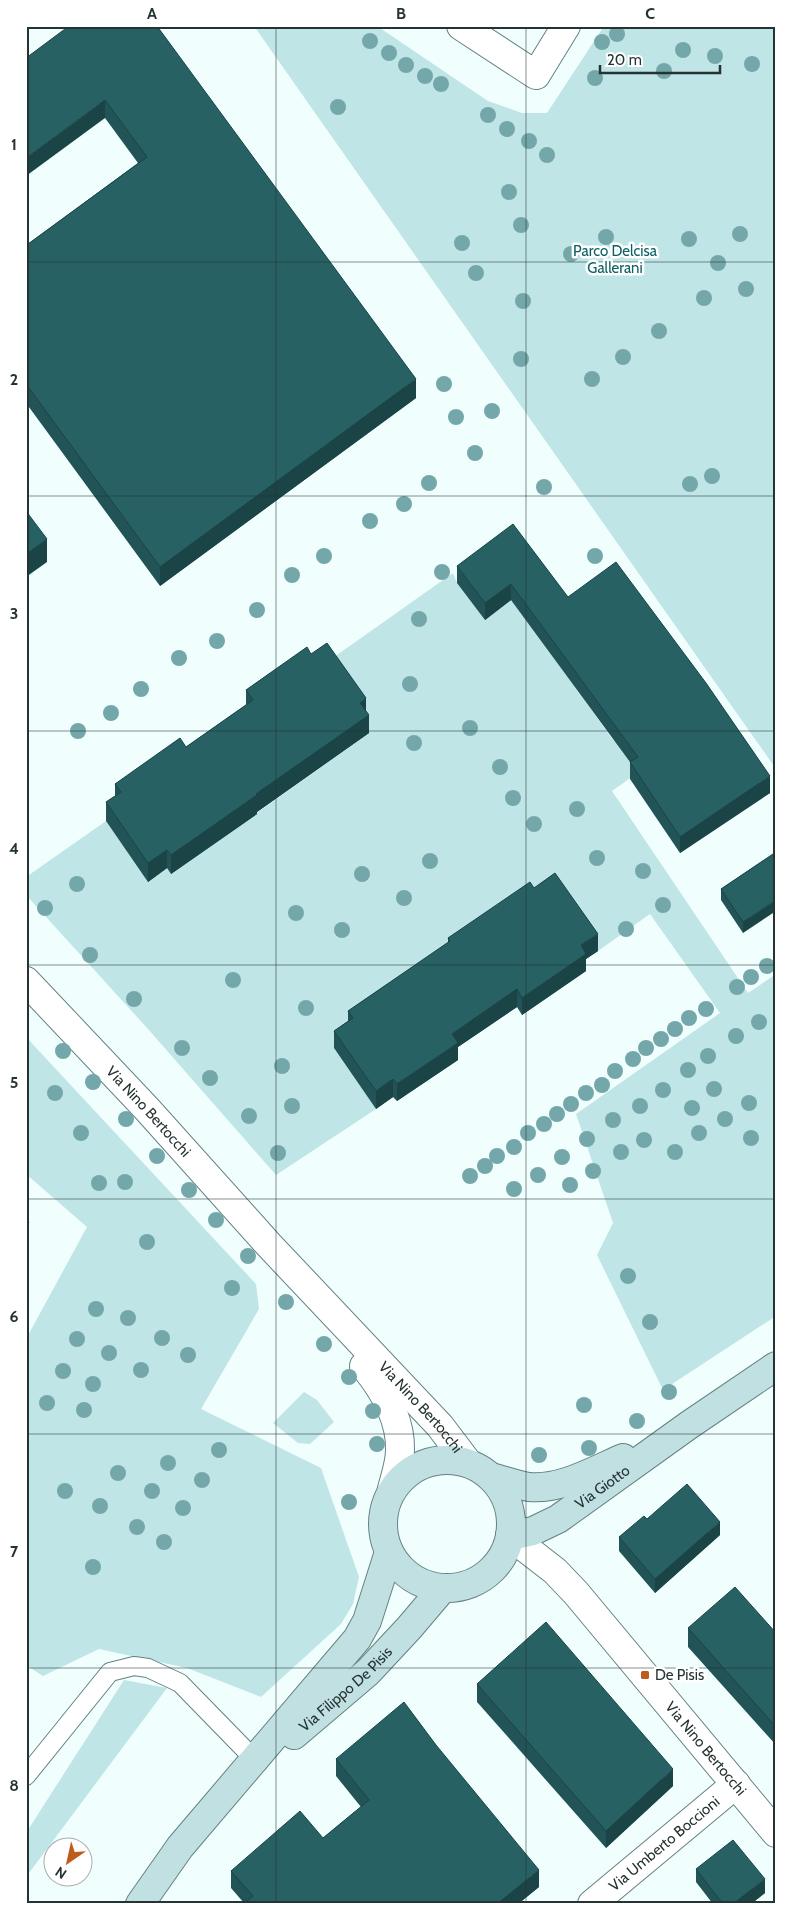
<svg xmlns="http://www.w3.org/2000/svg" width="802" height="1930" font-family="Cabin,sans-serif">
  <rect width="100%" height="100%" fill="#f1fefe"/>
  <g fill="#c0e5e6">
    <path d="M254,26H377L488,101L522,113H547L604,26H776V769Z"/>
    <path d="M453,573L457,583L512,599L613,740L663,755L612,791L748,993L776,974V1316L663,1390L597,1255L613,1223L576,1114L720,1013L650,914L598,951L334,1048L376,1109L276,1175L148,1029L26,895V877L106,821L148,881L167,868L171,874L368,734L327,662Z"/>
    <path d="M26,1037L256,1284L259,1309L201,1409L321,1468L359,1577L353,1604L341,1624L261,1697L187,1668L99,1649L43,1676L26,1665V1339L87,1227L26,1174Z"/>
    <path d="M304,1392L317,1400L334,1422L310,1444L298,1443L273,1423Z"/>
    <path d="M124,1680L167,1688L26,1877V1833Z"/>
  </g>
  <g fill="none" stroke-linecap="round" stroke-linejoin="round">
    <defs>
      <path id="lane" d="M26,1776L110,1672L134,1666L148,1668L180,1683L258,1763"/>
      <g id="street">
        <path d="M461,26L536,75L566,26"/>
        <path id="s1" d="M26,981L147,1109L269,1245L440,1426L468,1463"/>
        <path d="M364,1366C383,1389 401,1419 400,1450C400,1463 395,1477 392,1489"/>
        <path id="s2" d="M510,1536L555,1571L576,1593L776,1833"/>
        <path id="s3" d="M592,1904L736,1784"/>
      </g>
      <g id="secondary">
        <circle cx="447" cy="1524" r="64"/>
        <path d="M491,1477C503,1480 517,1485 529,1487C561,1490 595,1470 623,1458"/>
        <path id="s4" d="M510,1536L533,1531L558,1519L689,1425L776,1366"/>
        <path id="s5" d="M294,1735L368,1672L409,1628L443,1588"/>
        <path d="M140,1904L180,1847L357,1639L367,1621L389,1552"/>
      </g>
    </defs>
    <use href="#lane" stroke="#648283" stroke-width="20"/>
    <use href="#street" stroke="#648283" stroke-width="30"/>
    <use href="#secondary" stroke="#648283" stroke-width="30"/>
    <use href="#lane" stroke="#fff" stroke-width="18"/>
    <use href="#street" stroke="#fff" stroke-width="28"/>
    <use href="#secondary" stroke="#c0e0e1" stroke-width="28"/>
  </g>
  <g fill="#74a7a9">
    <circle cx="617" cy="34" r="8"/>
    <circle cx="370" cy="41" r="8"/>
    <circle cx="602" cy="42" r="8"/>
    <circle cx="683" cy="50" r="8"/>
    <circle cx="389" cy="53" r="8"/>
    <circle cx="715" cy="56" r="8"/>
    <circle cx="752" cy="64" r="8"/>
    <circle cx="406" cy="65" r="8"/>
    <circle cx="664" cy="71" r="8"/>
    <circle cx="425" cy="76" r="8"/>
    <circle cx="595" cy="78" r="8"/>
    <circle cx="441" cy="84" r="8"/>
    <circle cx="338" cy="107" r="8"/>
    <circle cx="488" cy="115" r="8"/>
    <circle cx="507" cy="129" r="8"/>
    <circle cx="529" cy="141" r="8"/>
    <circle cx="547" cy="155" r="8"/>
    <circle cx="509" cy="192" r="8"/>
    <circle cx="521" cy="225" r="8"/>
    <circle cx="740" cy="234" r="8"/>
    <circle cx="606" cy="237" r="8"/>
    <circle cx="689" cy="239" r="8"/>
    <circle cx="462" cy="243" r="8"/>
    <circle cx="571" cy="254" r="8"/>
    <circle cx="718" cy="263" r="8"/>
    <circle cx="476" cy="273" r="8"/>
    <circle cx="746" cy="289" r="8"/>
    <circle cx="704" cy="298" r="8"/>
    <circle cx="523" cy="301" r="8"/>
    <circle cx="659" cy="331" r="8"/>
    <circle cx="623" cy="357" r="8"/>
    <circle cx="521" cy="359" r="8"/>
    <circle cx="592" cy="379" r="8"/>
    <circle cx="444" cy="384" r="8"/>
    <circle cx="492" cy="411" r="8"/>
    <circle cx="456" cy="417" r="8"/>
    <circle cx="475" cy="453" r="8"/>
    <circle cx="712" cy="476" r="8"/>
    <circle cx="429" cy="483" r="8"/>
    <circle cx="690" cy="484" r="8"/>
    <circle cx="544" cy="487" r="8"/>
    <circle cx="404" cy="504" r="8"/>
    <circle cx="370" cy="521" r="8"/>
    <circle cx="324" cy="556" r="8"/>
    <circle cx="595" cy="556" r="8"/>
    <circle cx="442" cy="572" r="8"/>
    <circle cx="292" cy="575" r="8"/>
    <circle cx="257" cy="610" r="8"/>
    <circle cx="419" cy="619" r="8"/>
    <circle cx="217" cy="641" r="8"/>
    <circle cx="179" cy="658" r="8"/>
    <circle cx="410" cy="684" r="8"/>
    <circle cx="141" cy="689" r="8"/>
    <circle cx="111" cy="713" r="8"/>
    <circle cx="470" cy="728" r="8"/>
    <circle cx="78" cy="731" r="8"/>
    <circle cx="414" cy="743" r="8"/>
    <circle cx="500" cy="767" r="8"/>
    <circle cx="513" cy="798" r="8"/>
    <circle cx="577" cy="809" r="8"/>
    <circle cx="534" cy="824" r="8"/>
    <circle cx="597" cy="858" r="8"/>
    <circle cx="430" cy="861" r="8"/>
    <circle cx="643" cy="871" r="8"/>
    <circle cx="362" cy="874" r="8"/>
    <circle cx="77" cy="884" r="8"/>
    <circle cx="404" cy="898" r="8"/>
    <circle cx="663" cy="905" r="8"/>
    <circle cx="45" cy="908" r="8"/>
    <circle cx="296" cy="913" r="8"/>
    <circle cx="626" cy="929" r="8"/>
    <circle cx="342" cy="930" r="8"/>
    <circle cx="90" cy="955" r="8"/>
    <circle cx="767" cy="966" r="8"/>
    <circle cx="751" cy="977" r="8"/>
    <circle cx="233" cy="980" r="8"/>
    <circle cx="737" cy="987" r="8"/>
    <circle cx="134" cy="999" r="8"/>
    <circle cx="306" cy="1008" r="8"/>
    <circle cx="706" cy="1009" r="8"/>
    <circle cx="689" cy="1018" r="8"/>
    <circle cx="759" cy="1022" r="8"/>
    <circle cx="675" cy="1029" r="8"/>
    <circle cx="736" cy="1036" r="8"/>
    <circle cx="661" cy="1039" r="8"/>
    <circle cx="182" cy="1048" r="8"/>
    <circle cx="646" cy="1048" r="8"/>
    <circle cx="63" cy="1051" r="8"/>
    <circle cx="708" cy="1056" r="8"/>
    <circle cx="633" cy="1059" r="8"/>
    <circle cx="282" cy="1066" r="8"/>
    <circle cx="688" cy="1070" r="8"/>
    <circle cx="615" cy="1071" r="8"/>
    <circle cx="210" cy="1078" r="8"/>
    <circle cx="93" cy="1082" r="8"/>
    <circle cx="602" cy="1085" r="8"/>
    <circle cx="714" cy="1089" r="8"/>
    <circle cx="663" cy="1090" r="8"/>
    <circle cx="55" cy="1093" r="8"/>
    <circle cx="586" cy="1093" r="8"/>
    <circle cx="749" cy="1103" r="8"/>
    <circle cx="571" cy="1104" r="8"/>
    <circle cx="292" cy="1106" r="8"/>
    <circle cx="640" cy="1106" r="8"/>
    <circle cx="692" cy="1108" r="8"/>
    <circle cx="557" cy="1114" r="8"/>
    <circle cx="249" cy="1116" r="8"/>
    <circle cx="126" cy="1119" r="8"/>
    <circle cx="725" cy="1119" r="8"/>
    <circle cx="613" cy="1120" r="8"/>
    <circle cx="544" cy="1124" r="8"/>
    <circle cx="81" cy="1133" r="8"/>
    <circle cx="528" cy="1133" r="8"/>
    <circle cx="699" cy="1133" r="8"/>
    <circle cx="751" cy="1138" r="8"/>
    <circle cx="587" cy="1139" r="8"/>
    <circle cx="644" cy="1140" r="8"/>
    <circle cx="514" cy="1147" r="8"/>
    <circle cx="621" cy="1152" r="8"/>
    <circle cx="675" cy="1152" r="8"/>
    <circle cx="278" cy="1153" r="8"/>
    <circle cx="157" cy="1156" r="8"/>
    <circle cx="497" cy="1156" r="8"/>
    <circle cx="562" cy="1157" r="8"/>
    <circle cx="485" cy="1166" r="8"/>
    <circle cx="593" cy="1171" r="8"/>
    <circle cx="538" cy="1175" r="8"/>
    <circle cx="470" cy="1176" r="8"/>
    <circle cx="125" cy="1182" r="8"/>
    <circle cx="99" cy="1183" r="8"/>
    <circle cx="570" cy="1185" r="8"/>
    <circle cx="514" cy="1189" r="8"/>
    <circle cx="189" cy="1190" r="8"/>
    <circle cx="216" cy="1220" r="8"/>
    <circle cx="147" cy="1242" r="8"/>
    <circle cx="248" cy="1256" r="8"/>
    <circle cx="628" cy="1276" r="8"/>
    <circle cx="232" cy="1288" r="8"/>
    <circle cx="286" cy="1302" r="8"/>
    <circle cx="96" cy="1309" r="8"/>
    <circle cx="128" cy="1318" r="8"/>
    <circle cx="650" cy="1322" r="8"/>
    <circle cx="162" cy="1338" r="8"/>
    <circle cx="77" cy="1339" r="8"/>
    <circle cx="324" cy="1344" r="8"/>
    <circle cx="109" cy="1353" r="8"/>
    <circle cx="188" cy="1355" r="8"/>
    <circle cx="141" cy="1370" r="8"/>
    <circle cx="63" cy="1371" r="8"/>
    <circle cx="349" cy="1377" r="8"/>
    <circle cx="93" cy="1384" r="8"/>
    <circle cx="669" cy="1392" r="8"/>
    <circle cx="47" cy="1403" r="8"/>
    <circle cx="584" cy="1405" r="8"/>
    <circle cx="84" cy="1410" r="8"/>
    <circle cx="373" cy="1411" r="8"/>
    <circle cx="637" cy="1421" r="8"/>
    <circle cx="377" cy="1444" r="8"/>
    <circle cx="589" cy="1448" r="8"/>
    <circle cx="219" cy="1450" r="8"/>
    <circle cx="539" cy="1455" r="8"/>
    <circle cx="168" cy="1463" r="8"/>
    <circle cx="118" cy="1473" r="8"/>
    <circle cx="202" cy="1480" r="8"/>
    <circle cx="65" cy="1491" r="8"/>
    <circle cx="152" cy="1491" r="8"/>
    <circle cx="349" cy="1502" r="8"/>
    <circle cx="100" cy="1506" r="8"/>
    <circle cx="183" cy="1508" r="8"/>
    <circle cx="137" cy="1527" r="8"/>
    <circle cx="164" cy="1542" r="8"/>
    <circle cx="93" cy="1567" r="8"/>
  </g>
  <g fill="#225356">
    <path d="M69,26L416,398L160,586L26,403V241L28,244L138,163L105,118Z"/>
    <path d="M457,566L568,597L770,793L680,853L630,779V762L511,600L485,620L457,583Z"/>
    <path d="M311,654L366,711L369,733L257,812V814L171,874L167,868L148,882L106,821V802L115,796V784L186,747L246,705V690Z"/>
    <path d="M776,852L743,933L721,900V889Z"/>
    <path d="M534,888L598,951L586,959V971L522,1015L517,1007L458,1047V1060L397,1101L393,1097L376,1109L334,1048V1031L348,1021V1011L448,943V938Z"/>
    <path d="M647,1519L720,1535L655,1593L619,1551V1537Z"/>
    <path d="M688,1628L776,1633V1745L688,1647Z"/>
    <path d="M477,1684L673,1786L606,1848L477,1702Z"/>
    <path d="M336,1759L539,1887L518,1904H243L244,1903L231,1888V1871L323,1838L361,1807L336,1776Z"/>
    <path d="M696,1869L765,1893L751,1904H713L696,1882Z"/>
  </g>
  <g fill="#1b4446">
    <path d="M105,100V118L26,176V158Z"/>
    <path d="M416,379V398L160,586V567Z"/>
    <path d="M47,539V562L26,577V554Z"/>
    <path d="M511,584V600L485,620V603Z"/>
    <path d="M366,698V716L369,715V733L257,812V814L171,874V855Z"/>
    <path d="M770,776V793L680,853V837Z"/>
    <path d="M167,850V868L148,882V863Z"/>
    <path d="M776,900V911L743,933V922Z"/>
    <path d="M598,934V951L586,959V971L522,1015V998L581,945Z"/>
    <path d="M517,989V1007L458,1047V1060L397,1101V1084L452,1034Z"/>
    <path d="M393,1079V1097L376,1109V1091Z"/>
    <path d="M29,1222V1245L26,1250V1227Z"/>
    <path d="M720,1522V1535L655,1593V1579Z"/>
    <path d="M673,1769V1786L606,1848V1831Z"/>
    <path d="M539,1870V1887L518,1904H497Z"/>
    <path d="M765,1879V1893L751,1904H733Z"/>
  </g>
  <g fill="#276164" stroke="#1b4446">
    <path d="M69,26H157L416,379L160,567L26,384V241L28,244L147,157L105,100L26,158V58Z"/>
    <path d="M26,511L47,539L26,554Z"/>
    <path d="M513,524L568,597L616,562L706,683L770,776L680,837L630,762L638,757L511,584L485,603L457,566Z"/>
    <path d="M327,643L366,698L360,703L369,715L256,794L257,795L171,855L167,850L148,863L106,802L121,792L115,784L180,738L186,747L253,700L246,690L307,647L311,654Z"/>
    <path d="M776,852V900L743,922L721,889Z"/>
    <path d="M555,873L598,934L581,945L586,954L522,998L517,989L452,1034L458,1043L397,1084L393,1079L376,1091L334,1031L353,1018L348,1011L450,941L448,938L530,882L534,888Z"/>
    <path d="M26,1220L29,1222L26,1227Z"/>
    <path d="M687,1484L720,1522L655,1579L619,1537L644,1516L647,1519Z"/>
    <path d="M735,1587L776,1633V1727L688,1628Z"/>
    <path d="M546,1622L673,1769L606,1831L477,1684Z"/>
    <path d="M404,1702L436,1745L539,1870L497,1904H243L253,1896L231,1871L300,1811L323,1838L369,1800L336,1759Z"/>
    <path d="M733,1840L765,1879L733,1904H723L696,1869Z"/>
  </g>
  <path fill="none" stroke="#263333" stroke-width="1" stroke-opacity="0.55" d="M276,26V1904M526,26V1904M26,262H776M26,496H776M26,731H776M26,965H776M26,1199H776M26,1434H776M26,1668H776"/>
  <rect fill="#bd5c1c" stroke="#fff" stroke-width="2" x="640" y="1670" width="10" height="10" rx="2.5"/>
  <g text-anchor="middle" dominant-baseline="central" stroke-width="5" stroke-linejoin="round" paint-order="stroke">
    <g font-size="15" fill="#0e6063" stroke="#fff">
      <text x="615" y="251">Parco Delcisa<tspan x="615" dy="17">Gallerani</tspan></text>
    </g>
    <g font-size="15" fill="#263333" stroke="#fff">
      <text stroke="none"><textPath href="#s1" startOffset="179">Via Nino Bertocchi</textPath></text>
      <text stroke="none"><textPath href="#s1" startOffset="581">Via Nino Bertocchi</textPath></text>
      <text stroke="none"><textPath href="#s4" startOffset="106">Via Giotto</textPath></text>
      <text stroke="none"><textPath href="#s5" startOffset="69">Via Filippo De Pisis</textPath></text>
      <text stroke="none"><textPath href="#s2" startOffset="290">Via Nino Bertocchi</textPath></text>
      <text stroke="none"><textPath href="#s3" startOffset="94">Via Umberto Boccioni</textPath></text>
    </g>
    <g font-size="15" fill="#263333" stroke="#fff" text-anchor="start">
      <text x="655" y="1675">De Pisis</text>
    </g>
  </g>
  <rect width="802" height="1930" fill="none" stroke="#ffffff" stroke-width="55"/>
  <g transform="translate(68 1862) rotate(214)"><circle r="24" fill="#ffffff" stroke="#a8adad"/>
  <path d="M0-4L9 19L0 12L-9 19Z" fill="#bd5c1c"/>
  <text y="-8" font-size="14" font-weight="bold" text-anchor="middle" fill="#263333">N</text>
  </g>
  <path d="M600 65v8h120v-8" fill="none" stroke="#263333" stroke-width="2.5"/>
  <text x="607" y="65" font-size="15" fill="#263333" stroke="#ffffff" stroke-width="4" paint-order="stroke">20 m</text>
  <rect x="28" y="28" width="746" height="1874" fill="none" stroke="#263333" stroke-width="2"/>
  <g font-size="16" text-anchor="middle" font-weight="bold" fill="#263333">
    <text x="152" y="19">A</text>
    <text x="401" y="19">B</text>
    <text x="650" y="19">C</text>
    <text x="14" y="150">1</text>
    <text x="14" y="385">2</text>
    <text x="14" y="619">3</text>
    <text x="14" y="854">4</text>
    <text x="14" y="1088">5</text>
    <text x="14" y="1322">6</text>
    <text x="14" y="1557">7</text>
    <text x="14" y="1791">8</text>
  </g>
</svg>
